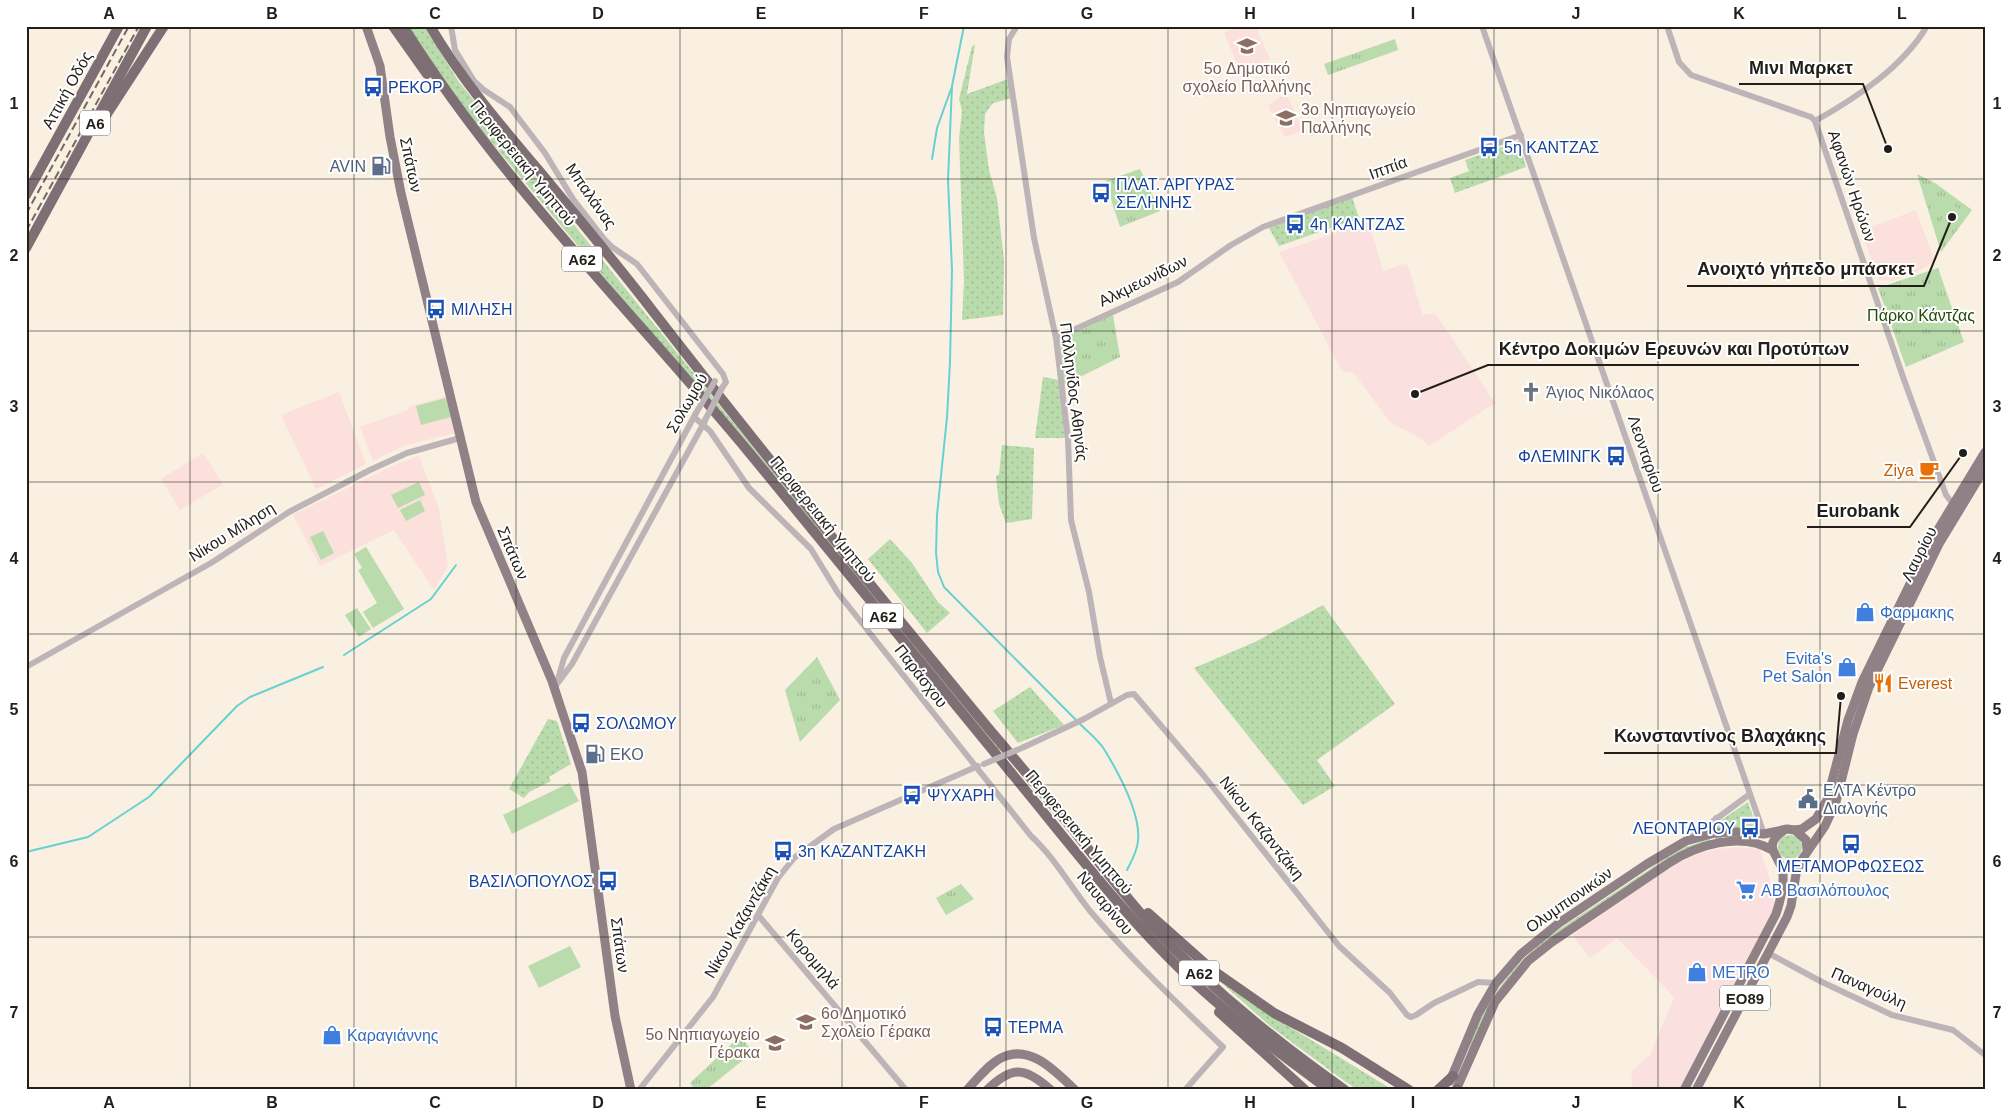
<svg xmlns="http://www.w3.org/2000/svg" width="2011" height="1116" font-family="Helvetica,sans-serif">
  <defs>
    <pattern id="grass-dots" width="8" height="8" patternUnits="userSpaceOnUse" patternTransform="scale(1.25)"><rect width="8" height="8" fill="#badbac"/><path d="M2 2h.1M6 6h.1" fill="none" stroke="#a0bc93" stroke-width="1.8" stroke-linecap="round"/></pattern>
    <pattern id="park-tufts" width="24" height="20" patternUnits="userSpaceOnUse" patternTransform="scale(1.25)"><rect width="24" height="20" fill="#badbac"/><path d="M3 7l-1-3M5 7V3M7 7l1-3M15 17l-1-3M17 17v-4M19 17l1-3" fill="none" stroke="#a0bc93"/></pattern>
  </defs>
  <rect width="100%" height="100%" fill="#f9f0e2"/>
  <g fill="#fbe0e0">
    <path d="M1369,222L1383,271L1407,263L1423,315L1435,313L1495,403L1429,446L1421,439L1390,422L1354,373L1342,371L1279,252Z"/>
    <path d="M1741,847L1760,850L1768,873L1775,903L1773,911L1679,1090H1633L1631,1072L1650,1055L1674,997L1617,938L1590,958L1572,935L1676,864L1700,853L1717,849Z"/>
  </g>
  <g fill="#fbe0dc">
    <path d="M1238,26H1255L1270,59L1241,72L1224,33Z"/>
    <path d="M1286,93L1303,131L1285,137L1268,106Z"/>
    <path d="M1916,210L1934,259L1928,266L1912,274L1891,281L1879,280L1861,231Z"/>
    <path d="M339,392L366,464L316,489L281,415Z"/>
    <path d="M447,396L456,433L406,445L373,461L360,427L408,410V407Z"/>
    <path d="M203,453L223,484L180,510L161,479Z"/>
    <path d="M419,456L439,509L448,566L434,590L394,530L320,566L293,515L392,466Z"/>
  </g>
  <g fill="url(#grass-dots)">
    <path d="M409,26H424L459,82L733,422L1002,750L999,751L478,126L422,49Z"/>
    <path d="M975,45L967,94L1008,79L1012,98L993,103L985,114L984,132L989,170L997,198L1004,260L1003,315L962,320L964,281L959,138L962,111L959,99L972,46Z"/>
    <path d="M1519,141L1526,167L1455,193L1450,178L1469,171L1465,160Z"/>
    <path d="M1352,197L1359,218L1279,246L1269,228Z"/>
    <path d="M1043,377L1059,380L1066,438H1035Z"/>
    <path d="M1002,445L1034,448L1032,519L1006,523L999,504L996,476L999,474Z"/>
    <path d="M890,539L912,563L938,602L950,613L927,633L868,559Z"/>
    <path d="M1323,605L1395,704L1317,760L1335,786L1303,805L1194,668L1255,642Z"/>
    <path d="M1030,687L1064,725L1018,743L993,711Z"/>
    <path d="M548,719L557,721L571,764L549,777L551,781L529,792L524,798L509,789Z"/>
    <path d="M1748,802L1757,828H1717L1720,821Z"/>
    <circle cx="1790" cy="847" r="12"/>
    <path d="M1709,839L1712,841L1701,844L1521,964L1465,1065C1474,1014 1507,973 1543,940L1668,857L1686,847Z"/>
    <path d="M1196,960L1251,1002L1285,1024L1393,1090H1358L1343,1080L1270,1026Z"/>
  </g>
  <g fill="url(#park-tufts)">
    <path d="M1395,39L1398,50L1328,75L1324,64Z"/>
    <path d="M1140,169L1160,211L1120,227L1105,181Z"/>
    <path d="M1917,174L1935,183L1972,210L1941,252Z"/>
    <path d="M1938,268L1964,342L1906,367L1878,288Z"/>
    <path d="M1113,315L1120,357L1064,385L1059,340Z"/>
    <path d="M817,657L840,700L800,742L785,690Z"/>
    <path d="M961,884L974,899L946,915L936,898Z"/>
    <path d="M740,1036L753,1052L706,1090H695L690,1083Z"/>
  </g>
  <g fill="#badbac">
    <path d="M1952,204L1964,213L1952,229L1941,220Z"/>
    <path d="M446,398L451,417L421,425L416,406Z"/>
    <path d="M419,482L425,495L398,508L391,495Z"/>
    <path d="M420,500L425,511L406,521L400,510Z"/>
    <path d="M323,531L334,553L321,560L310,537Z"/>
    <path d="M366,547L404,609L373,628L363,612L377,603L358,570L362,568L354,554Z"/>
    <path d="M357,608L371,629L359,637L345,615Z"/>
    <path d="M569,783L579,801L512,834L503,815Z"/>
    <path d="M570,946L581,967L539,988L528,966Z"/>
  </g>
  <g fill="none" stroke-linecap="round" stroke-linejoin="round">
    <g stroke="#66d1d1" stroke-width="2">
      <path d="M964,26L952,86L948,180L952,270L950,362L947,417L937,515L936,553L938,572L944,587L1077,721"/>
      <path d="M932,159L937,128L951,89"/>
      <path d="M344,655L431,599L456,565"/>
      <path d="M1080,724C1088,732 1098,740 1104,749C1118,772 1141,813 1138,841C1137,852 1132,860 1127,870"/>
      <path d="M26,852L88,837L149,797L237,706L250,697L323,667"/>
    </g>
    <g stroke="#bcb4b7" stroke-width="6">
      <path d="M451,26L455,50L474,81L484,90L510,107L545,153L573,199L604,239L612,247L637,264L723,374L726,382L722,388"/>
      <path d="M1017,26L1009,39L1007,57L1034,238L1056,338L1068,439L1071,520L1089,592L1100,657L1111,703"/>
      <path d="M1482,26L1764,834"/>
      <path d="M1667,26L1679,62L1691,75L1811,117L1815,121L1903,377L1946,495L1956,508"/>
      <path d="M1815,121C1856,98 1903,67 1927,26"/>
      <path d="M1056,338L1178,282L1231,245L1263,227L1521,135"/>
      <path d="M694,417L710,431L749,488L811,549L838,593L1031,836C1055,858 1070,886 1090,911C1131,959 1177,1003 1223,1047L1185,1090"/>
      <path d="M26,667L211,563L289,512L370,470L407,453L460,438"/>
      <path d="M558,679L564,658L696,413"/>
      <path d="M554,688L572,664L705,421"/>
      <path d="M1024,747L1084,719L1127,695L1134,694L1204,776L1339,946L1390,993L1407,1015L1411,1017L1416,1015L1434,1003L1478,982L1496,983"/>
      <path d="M1716,818L1713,827L1717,836L1722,842"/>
      <path d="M1689,839L1750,794"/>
      <path d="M758,915L906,1090"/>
      <path d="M1768,953L1822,982L1892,1015L1953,1030L1985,1055"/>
      <path d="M639,1090L713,997L778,878L794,858L834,829L978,766"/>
    </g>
    <g stroke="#8f8186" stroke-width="9">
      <path d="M366,26L380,66L390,137L401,193L476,502L552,681L582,772L615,1016L631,1090"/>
      <path d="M1795,830L1806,840L1807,849"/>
      <path d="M1450,1081L1478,1014L1496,983L1521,954L1559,923L1647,864L1686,841L1715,833L1732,832L1764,834L1787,829L1795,830L1802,829L1816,819L1827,800L1848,720L1862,682L1931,541L1985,452"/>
      <path d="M967,1090C977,1079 988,1065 1001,1058C1030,1043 1056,1072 1075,1090"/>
      <path d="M987,1090C1012,1065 1025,1067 1051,1090"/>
      <path d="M1456,1090L1495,1002L1528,961L1552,942L1669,863C1697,845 1741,831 1772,850"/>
      <path d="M1684,1090L1776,914C1780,902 1784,889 1783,875C1783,857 1759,848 1783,831"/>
      <path d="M1696,1090L1787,917L1791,906L1796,874L1801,861L1825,826L1836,802L1853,734L1869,687L1939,544L1985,468"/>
    </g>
    <g stroke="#7e6f75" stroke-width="10">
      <path d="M393,26L427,74"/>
      <path d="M403,26C501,183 635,314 752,456C839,563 926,669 1013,775C1075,850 1134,929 1206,993C1245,1028 1288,1059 1329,1090"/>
      <path d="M430,26C461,79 501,126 541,173C578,218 616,263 652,310C762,452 875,591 989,729C1018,763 1047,797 1075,832C1100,864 1124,895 1151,925C1209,987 1275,1041 1345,1090"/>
      <path d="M103,120L164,26"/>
      <path d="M26,195L119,26"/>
      <path d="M26,248L147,26"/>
      <path d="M1148,913L1211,969L1274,1013L1342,1048L1409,1090"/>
      <path d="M1219,1012L1305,1090"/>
      <path d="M1438,1090L1453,1076"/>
      <path d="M1457,1090V1089"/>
    </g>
    <g stroke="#6f6a62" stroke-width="2" stroke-dasharray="8 4" stroke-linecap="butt">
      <path d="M26,214L129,26"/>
      <path d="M26,231L139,26"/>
    </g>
    <g stroke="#bcb4b7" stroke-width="6">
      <path d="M696,413L715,381"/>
      <path d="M705,420L722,388"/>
      <path d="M984,764L1024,747"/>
    </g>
  </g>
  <path fill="none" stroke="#221f1a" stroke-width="1" stroke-opacity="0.55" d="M190,26V1090M354,26V1090M516,26V1090M680,26V1090M842,26V1090M1006,26V1090M1168,26V1090M1332,26V1090M1494,26V1090M1658,26V1090M1820,26V1090M26,179H1985M26,331H1985M26,482H1985M26,634H1985M26,785H1985M26,937H1985"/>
  <defs>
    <symbol id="school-bare" viewBox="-9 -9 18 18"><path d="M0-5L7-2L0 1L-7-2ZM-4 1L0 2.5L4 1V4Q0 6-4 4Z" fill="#8d6e63" stroke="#fff" stroke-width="2.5" paint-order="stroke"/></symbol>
    <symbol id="bus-bare" viewBox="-9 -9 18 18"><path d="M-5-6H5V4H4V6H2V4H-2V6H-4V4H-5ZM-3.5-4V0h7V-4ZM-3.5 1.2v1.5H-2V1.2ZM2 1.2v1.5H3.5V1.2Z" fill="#1a4fb4" stroke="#fff" stroke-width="2.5" paint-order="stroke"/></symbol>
    <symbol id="fuel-bare" viewBox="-9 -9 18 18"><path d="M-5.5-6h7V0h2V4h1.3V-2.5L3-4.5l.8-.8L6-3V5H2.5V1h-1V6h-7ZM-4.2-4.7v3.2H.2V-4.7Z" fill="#5c6f8a" stroke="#fff" stroke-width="2.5" paint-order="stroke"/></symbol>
    <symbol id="church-bare" viewBox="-9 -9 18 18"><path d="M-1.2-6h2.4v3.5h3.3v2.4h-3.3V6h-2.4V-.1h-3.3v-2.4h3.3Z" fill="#6b7280" stroke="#fff" stroke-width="2.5" paint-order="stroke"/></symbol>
    <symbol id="cafe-bare" viewBox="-9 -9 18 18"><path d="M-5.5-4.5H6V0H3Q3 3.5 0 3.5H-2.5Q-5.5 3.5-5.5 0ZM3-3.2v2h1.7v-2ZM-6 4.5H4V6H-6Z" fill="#e8710a" stroke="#fff" stroke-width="2.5" paint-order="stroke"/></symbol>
    <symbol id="shop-bare" viewBox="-9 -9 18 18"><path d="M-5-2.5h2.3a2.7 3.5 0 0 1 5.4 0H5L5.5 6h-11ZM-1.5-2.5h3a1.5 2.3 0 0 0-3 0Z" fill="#3f7fe0" stroke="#fff" stroke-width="2.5" paint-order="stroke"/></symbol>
    <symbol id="restaurant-bare" viewBox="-9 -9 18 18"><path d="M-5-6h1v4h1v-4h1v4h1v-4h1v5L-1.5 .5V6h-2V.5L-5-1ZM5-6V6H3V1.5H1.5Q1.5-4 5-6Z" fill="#e8710a" stroke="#fff" stroke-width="2.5" paint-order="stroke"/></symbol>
    <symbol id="civic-bare" viewBox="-9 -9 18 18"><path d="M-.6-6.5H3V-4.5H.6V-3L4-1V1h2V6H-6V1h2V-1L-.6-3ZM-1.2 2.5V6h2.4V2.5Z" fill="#5c6f8a" stroke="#fff" stroke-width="2.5" paint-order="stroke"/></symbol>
    <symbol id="supermarket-bare" viewBox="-9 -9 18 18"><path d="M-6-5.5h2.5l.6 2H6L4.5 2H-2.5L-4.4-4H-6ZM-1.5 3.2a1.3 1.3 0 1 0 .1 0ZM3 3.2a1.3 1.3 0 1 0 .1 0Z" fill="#3f7fe0" stroke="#fff" stroke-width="2.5" paint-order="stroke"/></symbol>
  </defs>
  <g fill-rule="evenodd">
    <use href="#school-bare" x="1233" y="32" width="28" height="28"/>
    <use href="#bus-bare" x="359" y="73" width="28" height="28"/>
    <use href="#school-bare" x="1272" y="104" width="28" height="28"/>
    <use href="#bus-bare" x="1475" y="133" width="28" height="28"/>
    <use href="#fuel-bare" x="367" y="152" width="28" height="28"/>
    <use href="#bus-bare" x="1087" y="179" width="28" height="28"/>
    <use href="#bus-bare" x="1281" y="210" width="28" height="28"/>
    <use href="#bus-bare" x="422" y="295" width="28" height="28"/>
    <use href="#church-bare" x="1517" y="378" width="28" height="28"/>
    <use href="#bus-bare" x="1602" y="442" width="28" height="28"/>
    <use href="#cafe-bare" x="1915" y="456" width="28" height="28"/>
    <use href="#shop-bare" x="1851" y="598" width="28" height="28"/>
    <use href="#shop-bare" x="1833" y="653" width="28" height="28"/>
    <use href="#restaurant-bare" x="1869" y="669" width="28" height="28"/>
    <use href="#bus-bare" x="567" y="709" width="28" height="28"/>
    <use href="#fuel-bare" x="581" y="740" width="28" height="28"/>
    <use href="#bus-bare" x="898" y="781" width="28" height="28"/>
    <use href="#civic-bare" x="1794" y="785" width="28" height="28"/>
    <use href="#bus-bare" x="1736" y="814" width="28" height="28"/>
    <use href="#bus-bare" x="1837" y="830" width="28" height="28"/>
    <use href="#bus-bare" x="769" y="837" width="28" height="28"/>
    <use href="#bus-bare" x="594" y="867" width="28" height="28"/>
    <use href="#supermarket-bare" x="1732" y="876" width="28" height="28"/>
    <use href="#shop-bare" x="1683" y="958" width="28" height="28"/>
    <use href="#school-bare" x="792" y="1008" width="28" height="28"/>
    <use href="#bus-bare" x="979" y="1013" width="28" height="28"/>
    <use href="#shop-bare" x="318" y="1021" width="28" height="28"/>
    <use href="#school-bare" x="761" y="1029" width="28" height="28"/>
  </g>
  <g text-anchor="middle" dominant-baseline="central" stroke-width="4" stroke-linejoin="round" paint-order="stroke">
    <g fill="#fff" stroke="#64625f" stroke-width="1">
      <rect x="80" y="110.5" width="30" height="25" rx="4"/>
      <rect x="562" y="246.5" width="40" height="25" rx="4"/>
      <rect x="863" y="603.5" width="40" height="25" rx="4"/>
      <rect x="1179" y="960.5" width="40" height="25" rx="4"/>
      <rect x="1720" y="985.5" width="50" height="25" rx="4"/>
    </g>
    <g font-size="15" font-weight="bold" fill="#221f1a">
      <text x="95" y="123">Α6</text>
      <text x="582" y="259">Α62</text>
      <text x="883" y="616">Α62</text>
      <text x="1199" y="973">Α62</text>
      <text x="1745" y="998">ΕΟ89</text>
    </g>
    <g font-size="16" fill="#785e54" stroke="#fff" text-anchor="start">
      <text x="1247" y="68" text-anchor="middle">5o Δημοτικό<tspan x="1247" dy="18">σχολείο Παλλήνης</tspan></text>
      <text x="1301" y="109">3ο Νηπιαγωγείο<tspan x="1301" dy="18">Παλλήνης</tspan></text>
      <text x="821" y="1013">6ο Δημοτικό<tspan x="821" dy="18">Σχολείο Γέρακα</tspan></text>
      <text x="760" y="1034" text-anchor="end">5ο Νηπιαγωγείο<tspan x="760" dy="18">Γέρακα</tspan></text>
    </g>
    <g font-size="16" fill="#164399" stroke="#fff" text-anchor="start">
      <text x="388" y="87">ΡΕΚΟΡ</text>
      <text x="1504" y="147">5η ΚΑΝΤΖΑΣ</text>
      <text x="1116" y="184">ΠΛΑΤ. ΑΡΓΥΡΑΣ<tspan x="1116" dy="18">ΣΕΛΗΝΗΣ</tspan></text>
      <text x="1310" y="224">4η ΚΑΝΤΖΑΣ</text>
      <text x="451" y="309">ΜΙΛΗΣΗ</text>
      <text x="1601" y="456" text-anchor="end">ΦΛΕΜΙΝΓΚ</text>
      <text x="596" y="723">ΣΟΛΩΜΟΥ</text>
      <text x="927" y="795">ΨΥΧΑΡΗ</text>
      <text x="1735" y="828" text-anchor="end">ΛΕΟΝΤΑΡΙΟΥ</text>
      <text x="798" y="851">3η ΚΑΖΑΝΤΖΑΚΗ</text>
      <text x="1851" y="866" text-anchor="middle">ΜΕΤΑΜΟΡΦΩΣΕΩΣ</text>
      <text x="593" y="881" text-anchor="end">ΒΑΣΙΛΟΠΟΥΛΟΣ</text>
      <text x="1008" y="1027">ΤΕΡΜΑ</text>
    </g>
    <g font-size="16" fill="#221f1a" stroke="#fff">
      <text transform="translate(67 90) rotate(-61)">Αττική Οδός</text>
      <text transform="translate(523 163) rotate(51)">Περιφερειακή Υμηττού</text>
      <text transform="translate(411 165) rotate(78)">Σπάτων</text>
      <text transform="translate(1388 168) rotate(-20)">Ιππία</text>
      <text transform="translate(1852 186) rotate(71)">Αφανών Ηρώων</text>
      <text transform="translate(591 196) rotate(55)">Μπαλάνας</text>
      <text transform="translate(1143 281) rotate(-26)">Αλκμεωνίδων</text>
      <text transform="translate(1074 392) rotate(83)">Παλληνίδος Αθηνάς</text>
      <text transform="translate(687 403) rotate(-60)">Σολωμού</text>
      <text transform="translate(1646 454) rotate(71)">Λεονταρίου</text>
      <text transform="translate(823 519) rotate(51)">Περιφερειακή Υμηττού</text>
      <text transform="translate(232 532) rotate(-32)">Νίκου Μίληση</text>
      <text transform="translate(513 553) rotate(67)">Σπάτων</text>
      <text transform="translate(1919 554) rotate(-63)">Λαυρίου</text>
      <text transform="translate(921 676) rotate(52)">Παράσχου</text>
      <text transform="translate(1262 828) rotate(52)">Νίκου Καζαντζάκη</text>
      <text transform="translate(1079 832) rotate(50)">Περιφερειακή Υμηττού</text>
      <text transform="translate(1569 900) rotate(-35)">Ολυμπιονικών</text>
      <text transform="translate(1105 903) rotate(50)">Ναυαρίνου</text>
      <text transform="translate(740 922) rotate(-60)">Νίκου Καζαντζάκη</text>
      <text transform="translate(620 945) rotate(82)">Σπάτων</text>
      <text transform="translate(813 959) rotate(50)">Κορομηλά</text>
      <text transform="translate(1869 988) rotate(24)">Παναγούλη</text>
    </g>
    <g font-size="16" fill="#4e5e75" stroke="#fff" text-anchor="start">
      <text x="366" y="166" text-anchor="end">AVIN</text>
      <text x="610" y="754">EKO</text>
      <text x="1823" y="790">ΕΛΤΑ Κέντρο<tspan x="1823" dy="18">Διαλογής</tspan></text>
    </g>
    <g font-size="16" fill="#234b08" stroke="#fff">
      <text x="1921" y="315">Πάρκο Κάντζας</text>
    </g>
    <g font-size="16" fill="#5b616d" stroke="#fff" text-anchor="start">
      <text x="1546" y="392">Άγιος Νικόλαος</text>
    </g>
    <g font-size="16" fill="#c56008" stroke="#fff" text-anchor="end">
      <text x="1914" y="470">Ziya</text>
      <text x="1898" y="683" text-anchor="start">Everest</text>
    </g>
    <g font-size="16" fill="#366cbe" stroke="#fff" text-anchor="start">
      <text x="1880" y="612">Φαρμακης</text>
      <text x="1832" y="658" text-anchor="end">Evita's<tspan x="1832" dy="18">Pet Salon</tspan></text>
      <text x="1761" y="890">ΑΒ Βασιλόπουλος</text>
      <text x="1712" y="972">METRO</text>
      <text x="347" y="1035">Καραγιάννης</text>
    </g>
  </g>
  <path fill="none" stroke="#221f1a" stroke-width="2" d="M1888 149L1863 84H1739M1952 217L1924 286H1687M1415 394L1488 365H1859M1963 453L1910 527H1807M1841 696L1836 753H1604"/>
  <g fill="#221f1a" stroke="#fff" stroke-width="2">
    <circle cx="1888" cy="149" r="5"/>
    <circle cx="1952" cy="217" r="5"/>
    <circle cx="1415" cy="394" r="5"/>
    <circle cx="1963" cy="453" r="5"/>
    <circle cx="1841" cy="696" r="5"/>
  </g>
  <g font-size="18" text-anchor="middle" font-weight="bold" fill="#221f1a" stroke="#fff" stroke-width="4" stroke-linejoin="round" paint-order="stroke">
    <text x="1801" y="74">Μινι Μαρκετ</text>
    <text x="1806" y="275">Ανοιχτό γήπεδο μπάσκετ</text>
    <text x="1674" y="355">Κέντρο Δοκιμών Ερευνών και Προτύπων</text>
    <text x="1858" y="517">Eurobank</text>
    <text x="1720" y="742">Κωνσταντίνος Βλαχάκης</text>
  </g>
  <rect width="2011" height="1116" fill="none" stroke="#ffffff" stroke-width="55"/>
  <rect x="28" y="28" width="1956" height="1060" fill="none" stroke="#221f1a" stroke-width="2"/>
  <g font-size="16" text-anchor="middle" font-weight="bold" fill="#221f1a">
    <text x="109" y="19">A</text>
    <text x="272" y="19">B</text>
    <text x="435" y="19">C</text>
    <text x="598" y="19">D</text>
    <text x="761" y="19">E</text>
    <text x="924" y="19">F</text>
    <text x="1087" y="19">G</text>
    <text x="1250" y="19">H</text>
    <text x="1413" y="19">I</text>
    <text x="1576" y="19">J</text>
    <text x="1739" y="19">K</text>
    <text x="1902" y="19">L</text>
    <text x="14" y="109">1</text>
    <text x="1997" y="109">1</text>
    <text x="14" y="261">2</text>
    <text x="1997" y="261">2</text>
    <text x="14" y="412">3</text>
    <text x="1997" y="412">3</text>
    <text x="14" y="564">4</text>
    <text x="1997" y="564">4</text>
    <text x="14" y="715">5</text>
    <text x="1997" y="715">5</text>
    <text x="14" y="867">6</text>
    <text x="1997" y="867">6</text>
    <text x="14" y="1018">7</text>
    <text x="1997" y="1018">7</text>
    <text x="109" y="1108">A</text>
    <text x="272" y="1108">B</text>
    <text x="435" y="1108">C</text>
    <text x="598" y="1108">D</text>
    <text x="761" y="1108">E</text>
    <text x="924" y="1108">F</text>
    <text x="1087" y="1108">G</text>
    <text x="1250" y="1108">H</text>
    <text x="1413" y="1108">I</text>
    <text x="1576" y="1108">J</text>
    <text x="1739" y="1108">K</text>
    <text x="1902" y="1108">L</text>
  </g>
</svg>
